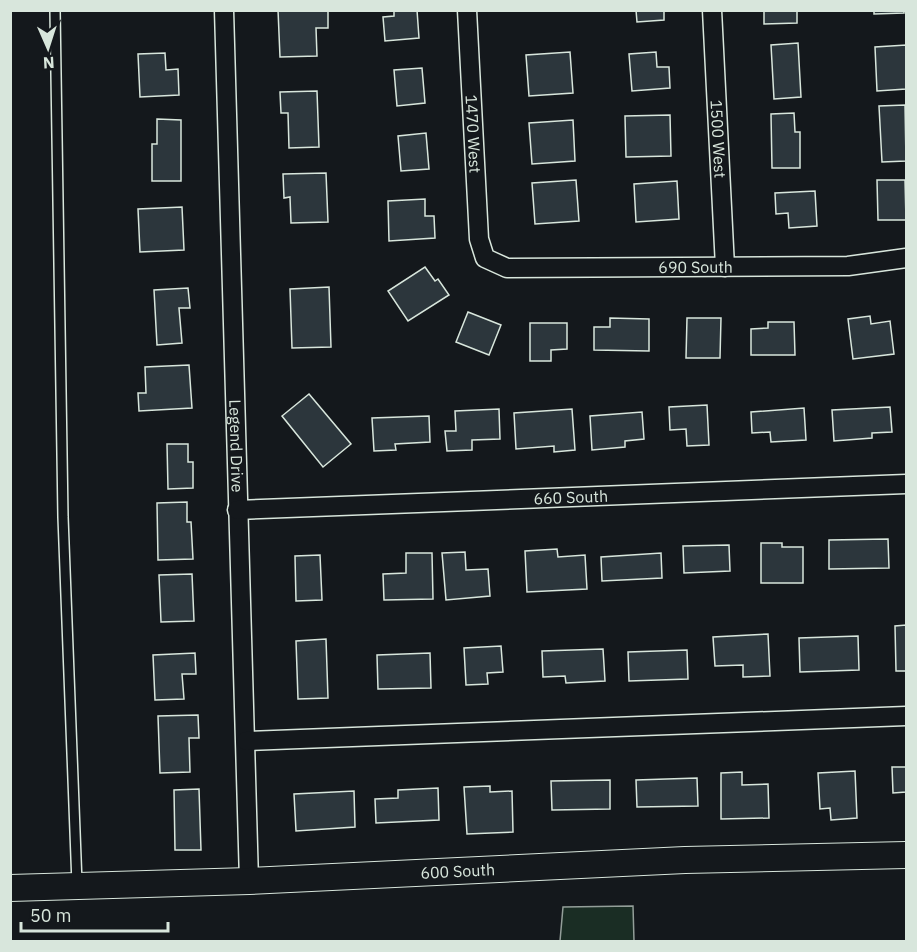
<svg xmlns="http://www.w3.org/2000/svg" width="917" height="952" font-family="'IBM Plex Sans',sans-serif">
  <rect width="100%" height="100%" fill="#14181c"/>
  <path fill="#1a2d24" stroke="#939e99" stroke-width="1.5" d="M633,906L634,941H560L563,907Z"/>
  <g fill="#2c363c" stroke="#d8e6dc" stroke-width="1.5">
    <path d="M278,10H328V28H316L317,56L280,57Z"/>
    <path d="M394,10H417L419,38L385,41L383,17L394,16Z"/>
    <path d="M636,10H664V20L637,22Z"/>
    <path d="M764,10H797V23L764,24Z"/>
    <path d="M874,10H904V13L874,14Z"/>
    <path d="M798,43L801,97L774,99L771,45Z"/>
    <path d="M906,45V89L877,91L875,47Z"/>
    <path d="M570,52L573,93L529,96L526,55Z"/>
    <path d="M656,52L657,67H669L670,88L632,91L629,54Z"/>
    <path d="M165,53L166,70L178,69L179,95L140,97L138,54Z"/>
    <path d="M422,68L425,103L397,106L394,70Z"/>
    <path d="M317,91L319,147L289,148L288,113H281L280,92Z"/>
    <path d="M905,105L906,161L882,162L879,106Z"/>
    <path d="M794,113L795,132H800V168H772L771,114Z"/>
    <path d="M670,115L671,156L626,157L625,116Z"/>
    <path d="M157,119L181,120V181H152V144H157Z"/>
    <path d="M573,120L575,161L532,164L529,123Z"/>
    <path d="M426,133L429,169L401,171L398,136Z"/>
    <path d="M326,173L328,222L291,223L290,197L284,198L283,174Z"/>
    <path d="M576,180L579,221L535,224L532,183Z"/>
    <path d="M877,180H905L906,220H878Z"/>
    <path d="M677,181L679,219L636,222L634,184Z"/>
    <path d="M815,191L817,226L789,228L788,213L776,214L775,193Z"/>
    <path d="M425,199V216H434L435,238L389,241L388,201Z"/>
    <path d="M182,207L184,250L140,252L138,209Z"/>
    <path d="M425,267L435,281L438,279L449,295L408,321L388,291Z"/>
    <path d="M329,287L331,347L292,348L290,289Z"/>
    <path d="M188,288L190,308H179L182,343L157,345L154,290Z"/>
    <path d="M468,312L501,325L489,355L456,342Z"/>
    <path d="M870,316L871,324L890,321L894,354L853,359L848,319Z"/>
    <path d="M610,318L649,319V351L594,350V327H610Z"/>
    <path d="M687,318H721L720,358H686Z"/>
    <path d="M768,322H794L795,355H751V329L768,328Z"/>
    <path d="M530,323H567V349L551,350V361H530Z"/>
    <path d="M189,365L192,408L139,411L138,393H146L145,367Z"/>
    <path d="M309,394L351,444L323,467L282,416Z"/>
    <path d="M707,405L709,445L687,446L686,429L670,430L669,407Z"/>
    <path d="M890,407L892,432L872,433V438L834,441L832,410Z"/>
    <path d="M804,408L806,440L771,442L770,432L752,433L751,412Z"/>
    <path d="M499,409L500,439L472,440V450L447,451L445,431H456L455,411Z"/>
    <path d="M572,409L575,450L554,452V446L516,449L514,413Z"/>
    <path d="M642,412L644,439L625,441V447L592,450L590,416Z"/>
    <path d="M429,416L430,442L395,444L396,450L374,451L372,418Z"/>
    <path d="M167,444H188V462H193V488L168,489Z"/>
    <path d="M187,502V522H191L193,559L158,560L157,503Z"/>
    <path d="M888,539L889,568L829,569V540Z"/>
    <path d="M761,543H782V547H803V583H761Z"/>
    <path d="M729,545L730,571L684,573L683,546Z"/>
    <path d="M557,549L558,557L585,555L587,589L527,592L525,551Z"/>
    <path d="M465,552L466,570L488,569L490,596L446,600L442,553Z"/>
    <path d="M406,553H432L433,599L384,600L383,574L406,573Z"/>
    <path d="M661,553L662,578L602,581L601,557Z"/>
    <path d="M320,555L322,600L296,601L295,556Z"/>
    <path d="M192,574L194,621L161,622L159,575Z"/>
    <path d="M906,625V671H896L895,626Z"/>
    <path d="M768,634L770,676L743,677V665L715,666L713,637Z"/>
    <path d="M858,636L859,670L800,672L799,638Z"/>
    <path d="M326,639L328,698L298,699L296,641Z"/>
    <path d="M501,646L503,672L487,673L488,684L466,685L464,648Z"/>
    <path d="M603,649L605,681L566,683L565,676L543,677L542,651Z"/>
    <path d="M687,650L688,679L629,681L628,652Z"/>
    <path d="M195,653L196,674H182L184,699L155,700L153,655Z"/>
    <path d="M430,653L431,688L378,689L377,655Z"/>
    <path d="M198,715L199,738H189L190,772L160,773L158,716Z"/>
    <path d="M892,767H906V792L893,793Z"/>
    <path d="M855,771L857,818L831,820L830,808L820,809L818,773Z"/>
    <path d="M742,772V785L768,784L769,818L721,819V773Z"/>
    <path d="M697,778L698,806L637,807L636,780Z"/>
    <path d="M610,780V809L552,810L551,781Z"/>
    <path d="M490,786V792L512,791L513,832L467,834L464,787Z"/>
    <path d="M438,788L439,820L376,823L375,799L398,798V790Z"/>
    <path d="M199,789L201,850H175L174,790Z"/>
    <path d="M354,791L355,827L296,831L294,794Z"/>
  </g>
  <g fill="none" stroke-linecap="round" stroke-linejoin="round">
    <defs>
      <path id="service" d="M55,10L63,517L77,884"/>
      <g id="minor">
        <path id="s1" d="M224,10L249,881"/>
        <path id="s2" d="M467,10L479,239L485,258L507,268L848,266L906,258"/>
        <path id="s3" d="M712,10L725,267"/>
        <path id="s4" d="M237,510L906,484"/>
        <path d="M246,741L906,716"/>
      </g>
      <g id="secondary">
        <path id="s5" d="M10,888L249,881L685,860L906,855"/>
      </g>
    </defs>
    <use href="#service" stroke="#d8e6dc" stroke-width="12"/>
    <use href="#minor" stroke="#d8e6dc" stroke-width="21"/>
    <use href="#secondary" stroke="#d8e6dc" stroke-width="28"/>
    <use href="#service" stroke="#14181c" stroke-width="9"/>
    <use href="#minor" stroke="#14181c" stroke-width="18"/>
    <use href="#secondary" stroke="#14181c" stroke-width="26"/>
  </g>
  <g text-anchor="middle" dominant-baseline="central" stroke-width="4.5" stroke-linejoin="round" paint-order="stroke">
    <g font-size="16" fill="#d8e6dc" stroke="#14181c">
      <text stroke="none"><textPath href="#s2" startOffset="124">1470 West</textPath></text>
      <text stroke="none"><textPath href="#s3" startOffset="129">1500 West</textPath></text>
      <text stroke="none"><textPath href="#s2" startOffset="462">690 South</textPath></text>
      <text stroke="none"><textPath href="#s1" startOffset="436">Legend Drive</textPath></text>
      <text stroke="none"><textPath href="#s4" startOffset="334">660 South</textPath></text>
      <text stroke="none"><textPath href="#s5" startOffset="448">600 South</textPath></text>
    </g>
  </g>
  <rect width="917" height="952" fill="none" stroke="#d8e6dc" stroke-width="24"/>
  <g transform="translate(48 48) rotate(177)" stroke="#14181c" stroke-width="4.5" paint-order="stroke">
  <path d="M0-4.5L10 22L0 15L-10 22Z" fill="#d8e6dc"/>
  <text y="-9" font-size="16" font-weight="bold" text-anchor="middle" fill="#d8e6dc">N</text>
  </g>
  <path d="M21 922v9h147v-9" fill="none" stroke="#d8e6dc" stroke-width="3"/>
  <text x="30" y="922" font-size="18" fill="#d8e6dc" stroke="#14181c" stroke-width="4.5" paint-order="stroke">50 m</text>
</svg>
